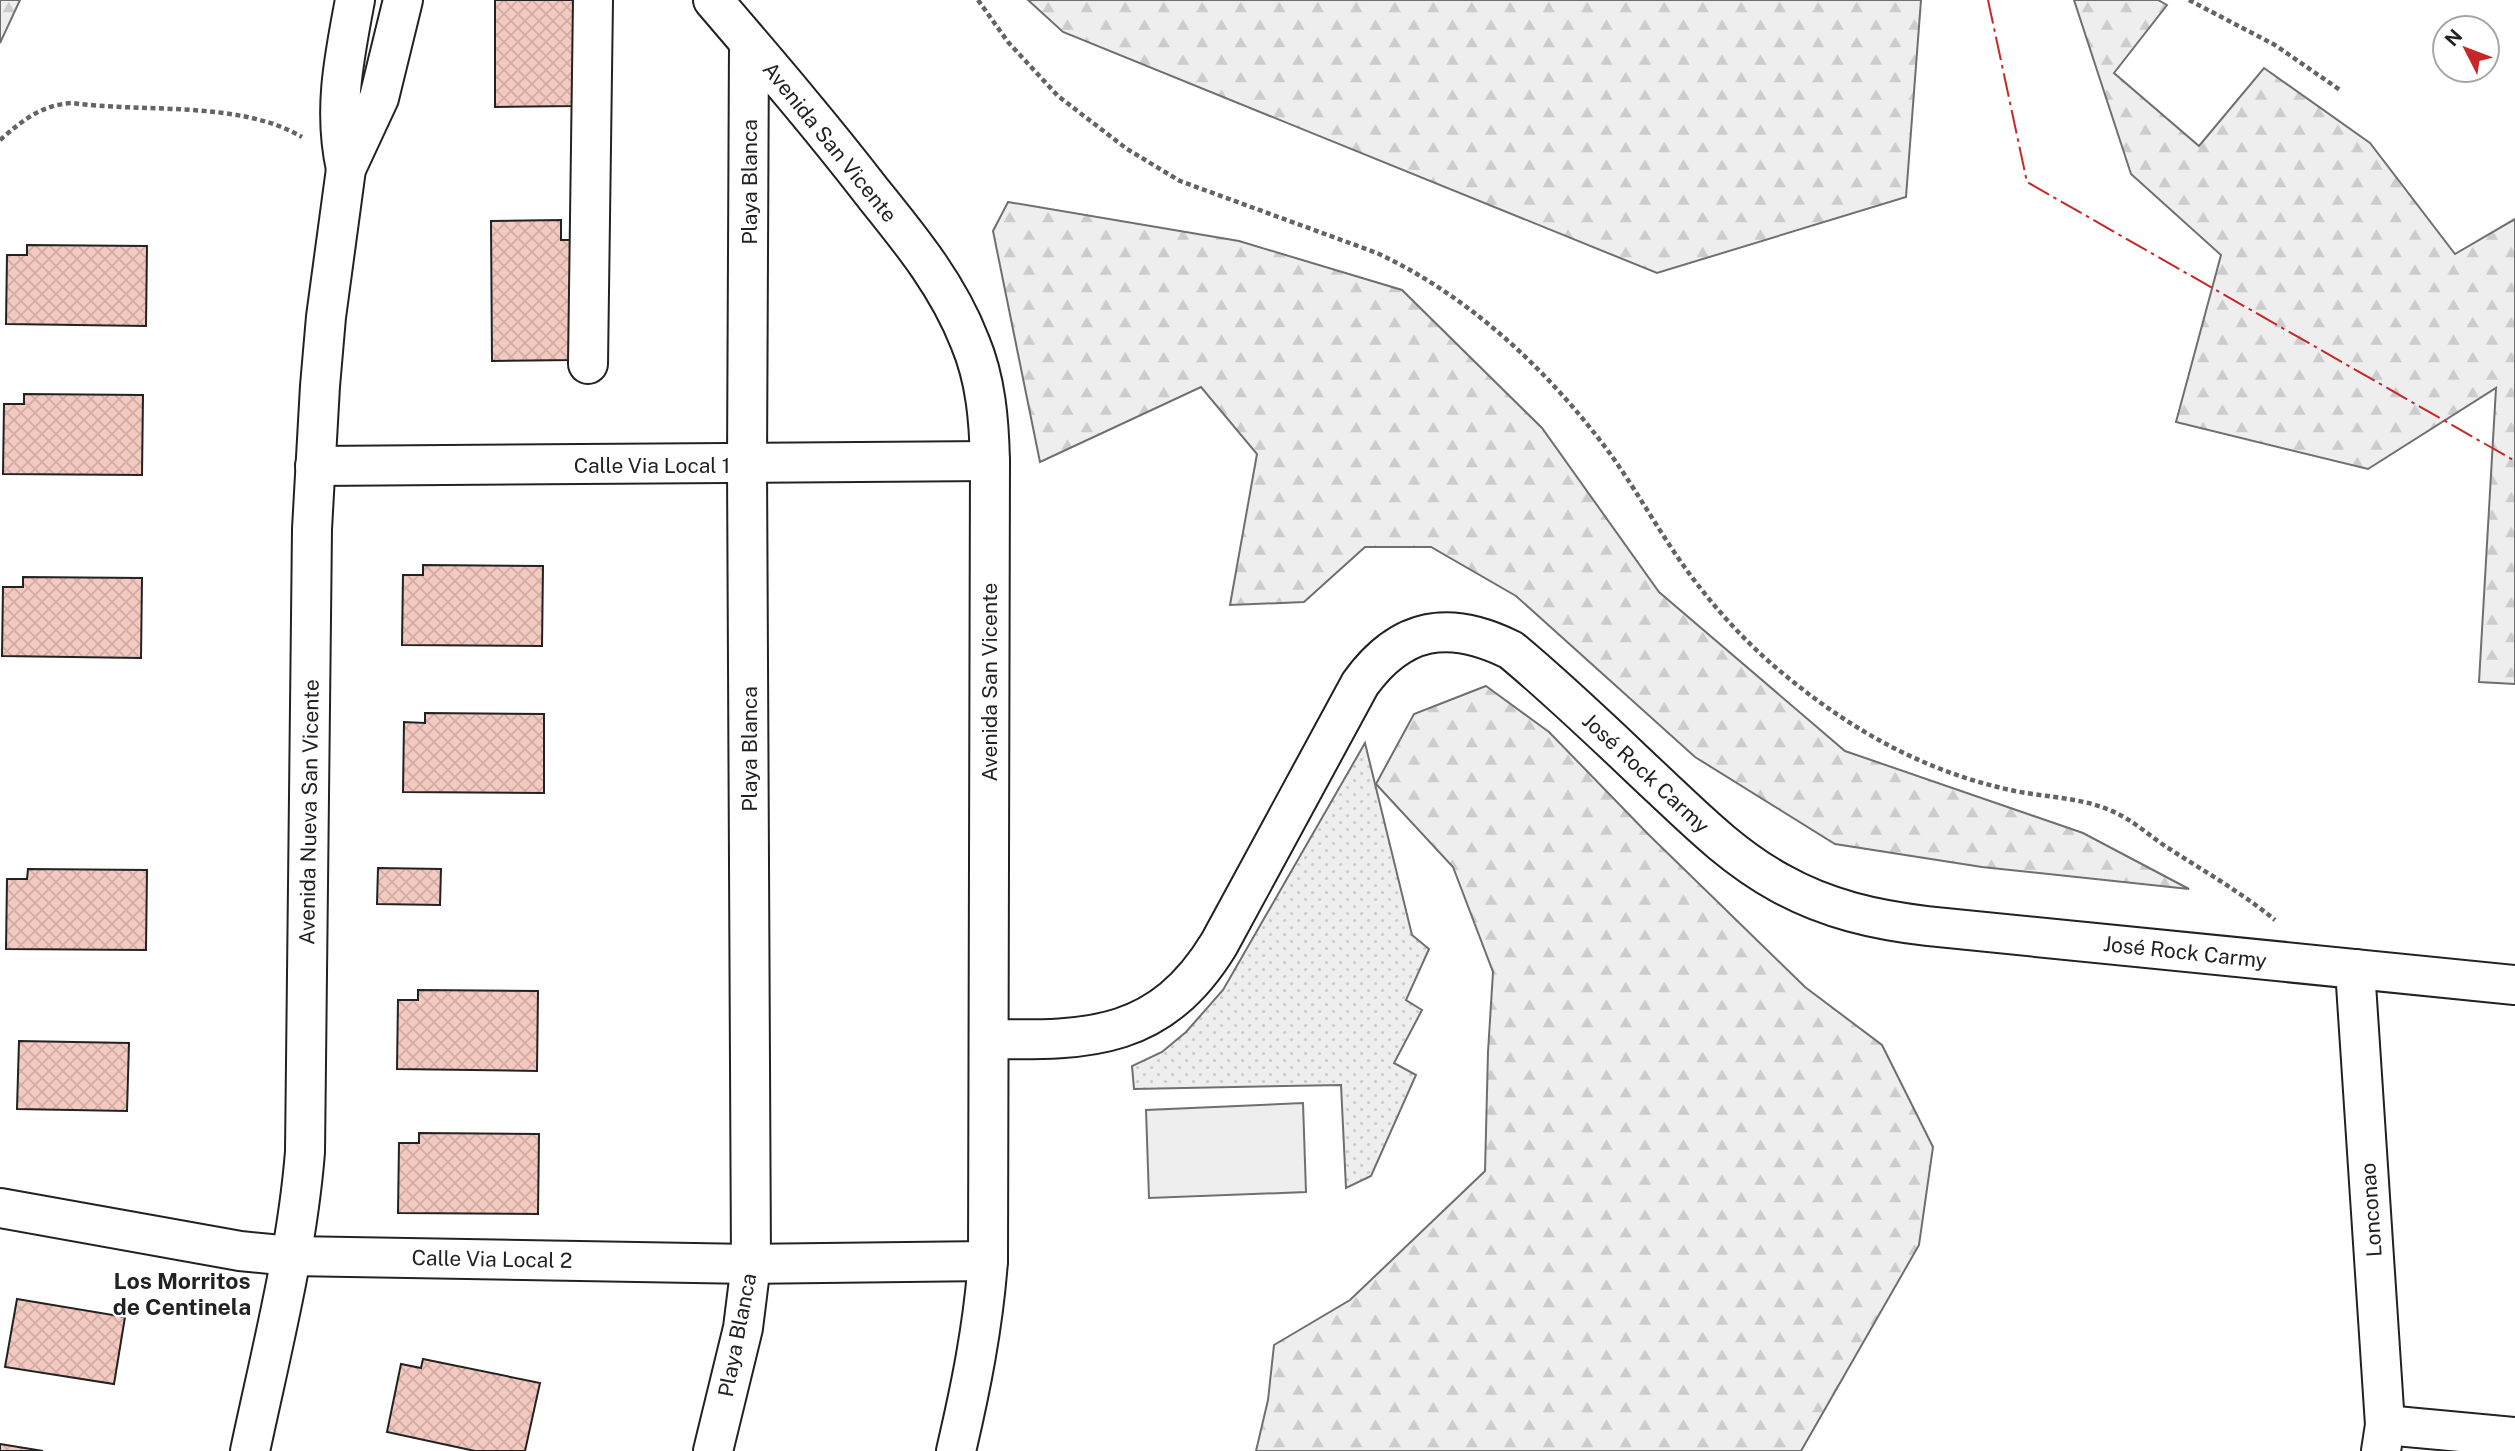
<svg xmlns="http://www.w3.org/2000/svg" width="2515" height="1451" font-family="'Public Sans',sans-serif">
  <defs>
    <pattern id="grass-dots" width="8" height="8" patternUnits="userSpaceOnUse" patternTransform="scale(1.75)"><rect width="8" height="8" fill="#eee"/><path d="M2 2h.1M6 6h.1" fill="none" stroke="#ccc" stroke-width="1.8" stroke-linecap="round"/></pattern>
    <pattern id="forest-firs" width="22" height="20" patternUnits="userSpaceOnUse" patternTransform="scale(1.75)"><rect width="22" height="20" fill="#eee"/><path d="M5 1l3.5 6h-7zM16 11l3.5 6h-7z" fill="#ccc"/></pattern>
    <pattern id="building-cross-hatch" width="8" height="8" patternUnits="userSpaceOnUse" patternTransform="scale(1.75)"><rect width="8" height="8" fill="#f3c9c0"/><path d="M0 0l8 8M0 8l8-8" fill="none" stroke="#d0aca5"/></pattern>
  </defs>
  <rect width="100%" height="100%" fill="#fff"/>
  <path fill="url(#grass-dots)" stroke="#6f6f6f" stroke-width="2" d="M1365,743L1412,935L1429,949L1406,1000L1422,1010L1394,1063L1416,1075L1371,1176L1346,1188L1341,1085L1134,1089L1132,1066L1162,1052L1186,1032L1223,990Z"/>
  <g fill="url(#forest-firs)" stroke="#6f6f6f" stroke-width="2">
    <path d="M0,0H20L0,43Z"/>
    <path d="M1028,0H1921L1906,197L1657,273L1063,32Z"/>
    <path d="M2074,0H2158L2167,5L2114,73L2199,146L2264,68L2370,143L2455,254L2515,219V684L2479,682L2496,388L2368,469L2176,422L2221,255L2131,174Z"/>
    <path d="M1008,202L1239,241L1402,290L1542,428L1659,592L1845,751L2083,833L2189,889L1982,867L1835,844L1695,757L1516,596L1431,547H1365L1304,602L1230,605L1257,454L1201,387L1040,462L993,231Z"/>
    <path d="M1486,686L1549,732L1649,835L1805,987L1882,1045L1933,1147L1919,1245L1801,1451H1256L1268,1400L1274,1345L1350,1300L1485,1171L1488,1052L1493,972L1453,867L1376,784L1414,714Z"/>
  </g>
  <path fill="#eee" stroke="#6f6f6f" stroke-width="2" d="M1303,1103L1306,1192L1149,1198L1146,1110Z"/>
  <g fill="url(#building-cross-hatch)" stroke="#222" stroke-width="2">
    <path d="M495,0H574L575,106L495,107Z"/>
    <path d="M561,220V240H570L572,360L492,361L491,221Z"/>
    <path d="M27,245L147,246L146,326L6,324L7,255H27Z"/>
    <path d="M24,394L143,395L142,475L3,474L4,404H24Z"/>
    <path d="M423,565L543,566L542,646L402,645L403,575H423Z"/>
    <path d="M23,577L142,578L141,658L2,656L3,587H23Z"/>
    <path d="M425,713L544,714V793L403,792L404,722L425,723Z"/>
    <path d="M378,868L441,869L440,905L377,904Z"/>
    <path d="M28,869L147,870L146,950L6,949L7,879H27Z"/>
    <path d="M418,990L538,991L537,1071L397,1069L398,1000H418Z"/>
    <path d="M19,1041L129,1043L127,1111L17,1109Z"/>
    <path d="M419,1133L539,1134L538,1214L398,1213L399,1143H419Z"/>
    <path d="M17,1299L125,1317L114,1384L5,1367Z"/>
    <path d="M423,1359L540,1383L525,1451H475L387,1432L401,1364L421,1368Z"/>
    <path d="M0,1444L43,1451H0Z"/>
  </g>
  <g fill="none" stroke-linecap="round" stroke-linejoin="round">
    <defs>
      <g id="minor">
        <path d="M713,0C767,63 821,126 872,192C910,239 948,285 970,342C986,380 989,421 990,461L988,1261C983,1327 971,1387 956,1451"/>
        <path d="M346,169C333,111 344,58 355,0"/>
        <path d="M588,364L593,0"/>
        <path d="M315,466L990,461"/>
        <path d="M2355,969L2385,1425L2381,1451"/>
        <path d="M989,1039C1091,1041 1161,1039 1219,944L1360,684C1401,627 1449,619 1511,650C1564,694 1614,743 1664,790C1701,825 1736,859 1780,883C1826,909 1876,920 1927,926L2515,985"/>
        <path d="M0,1208L240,1251L291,1256L751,1264L988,1261"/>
        <path d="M2385,1425L2515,1437"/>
        <path d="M250,1451C271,1352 297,1252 305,1152L312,529L320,386L326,317L346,169L379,98L403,0"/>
        <path d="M713,1451L743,1328L751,1264L747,464L749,43"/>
      </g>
    </defs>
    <use href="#minor" stroke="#222" stroke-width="42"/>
    <g stroke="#646464" stroke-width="4.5" stroke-dasharray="5 3.5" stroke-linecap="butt">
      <path d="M978,0L1008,42L1058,96L1127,149L1180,181L1377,253C1471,297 1550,372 1611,455C1639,494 1662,537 1691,576C1718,612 1750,647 1786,676C1854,732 1925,771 2010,790C2042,797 2077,797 2107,809C2129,817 2146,833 2165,846C2202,870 2241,892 2275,920"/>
      <path d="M2189,0L2275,45L2340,90"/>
      <path d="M0,140C23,120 41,105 72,103C144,113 239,100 302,137"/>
    </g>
    <use href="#minor" stroke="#fff" stroke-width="38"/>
    <path stroke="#c62828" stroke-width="2" stroke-dasharray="24 5 3.5 5" stroke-linecap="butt" d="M1988,0L2027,182L2515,461"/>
  </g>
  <g text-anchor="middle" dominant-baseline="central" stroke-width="5" stroke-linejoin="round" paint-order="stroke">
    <g font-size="21" fill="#222" stroke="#fff">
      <text transform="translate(830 142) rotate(51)">Avenida San Vicente</text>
      <text transform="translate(749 182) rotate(-90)">Playa Blanca</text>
      <text x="652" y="465">Calle Via Local 1</text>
      <text transform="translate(989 682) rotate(-90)">Avenida San Vicente</text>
      <text transform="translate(749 749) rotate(-90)">Playa Blanca</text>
      <text transform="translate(1646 773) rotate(43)">José Rock Carmy</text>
      <text transform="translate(309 812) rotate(-89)">Avenida Nueva San Vicente</text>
      <text transform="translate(2185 952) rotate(6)">José Rock Carmy</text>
      <text transform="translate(2371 1210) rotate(-94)">Lonconao</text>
      <text transform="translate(492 1259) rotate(1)">Calle Via Local 2</text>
      <text transform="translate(737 1335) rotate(-79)">Playa Blanca</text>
    </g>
    <g font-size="23" font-weight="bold" fill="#222" stroke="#fff">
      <text x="182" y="1280">Los Morritos<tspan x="182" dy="26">de Centinela</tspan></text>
    </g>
  </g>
  <g transform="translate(2466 49) rotate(312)"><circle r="33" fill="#ffffff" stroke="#a7a7a7" stroke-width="2"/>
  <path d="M0-5L12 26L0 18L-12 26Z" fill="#c62828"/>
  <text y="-10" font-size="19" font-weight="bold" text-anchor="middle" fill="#222222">N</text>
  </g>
</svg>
